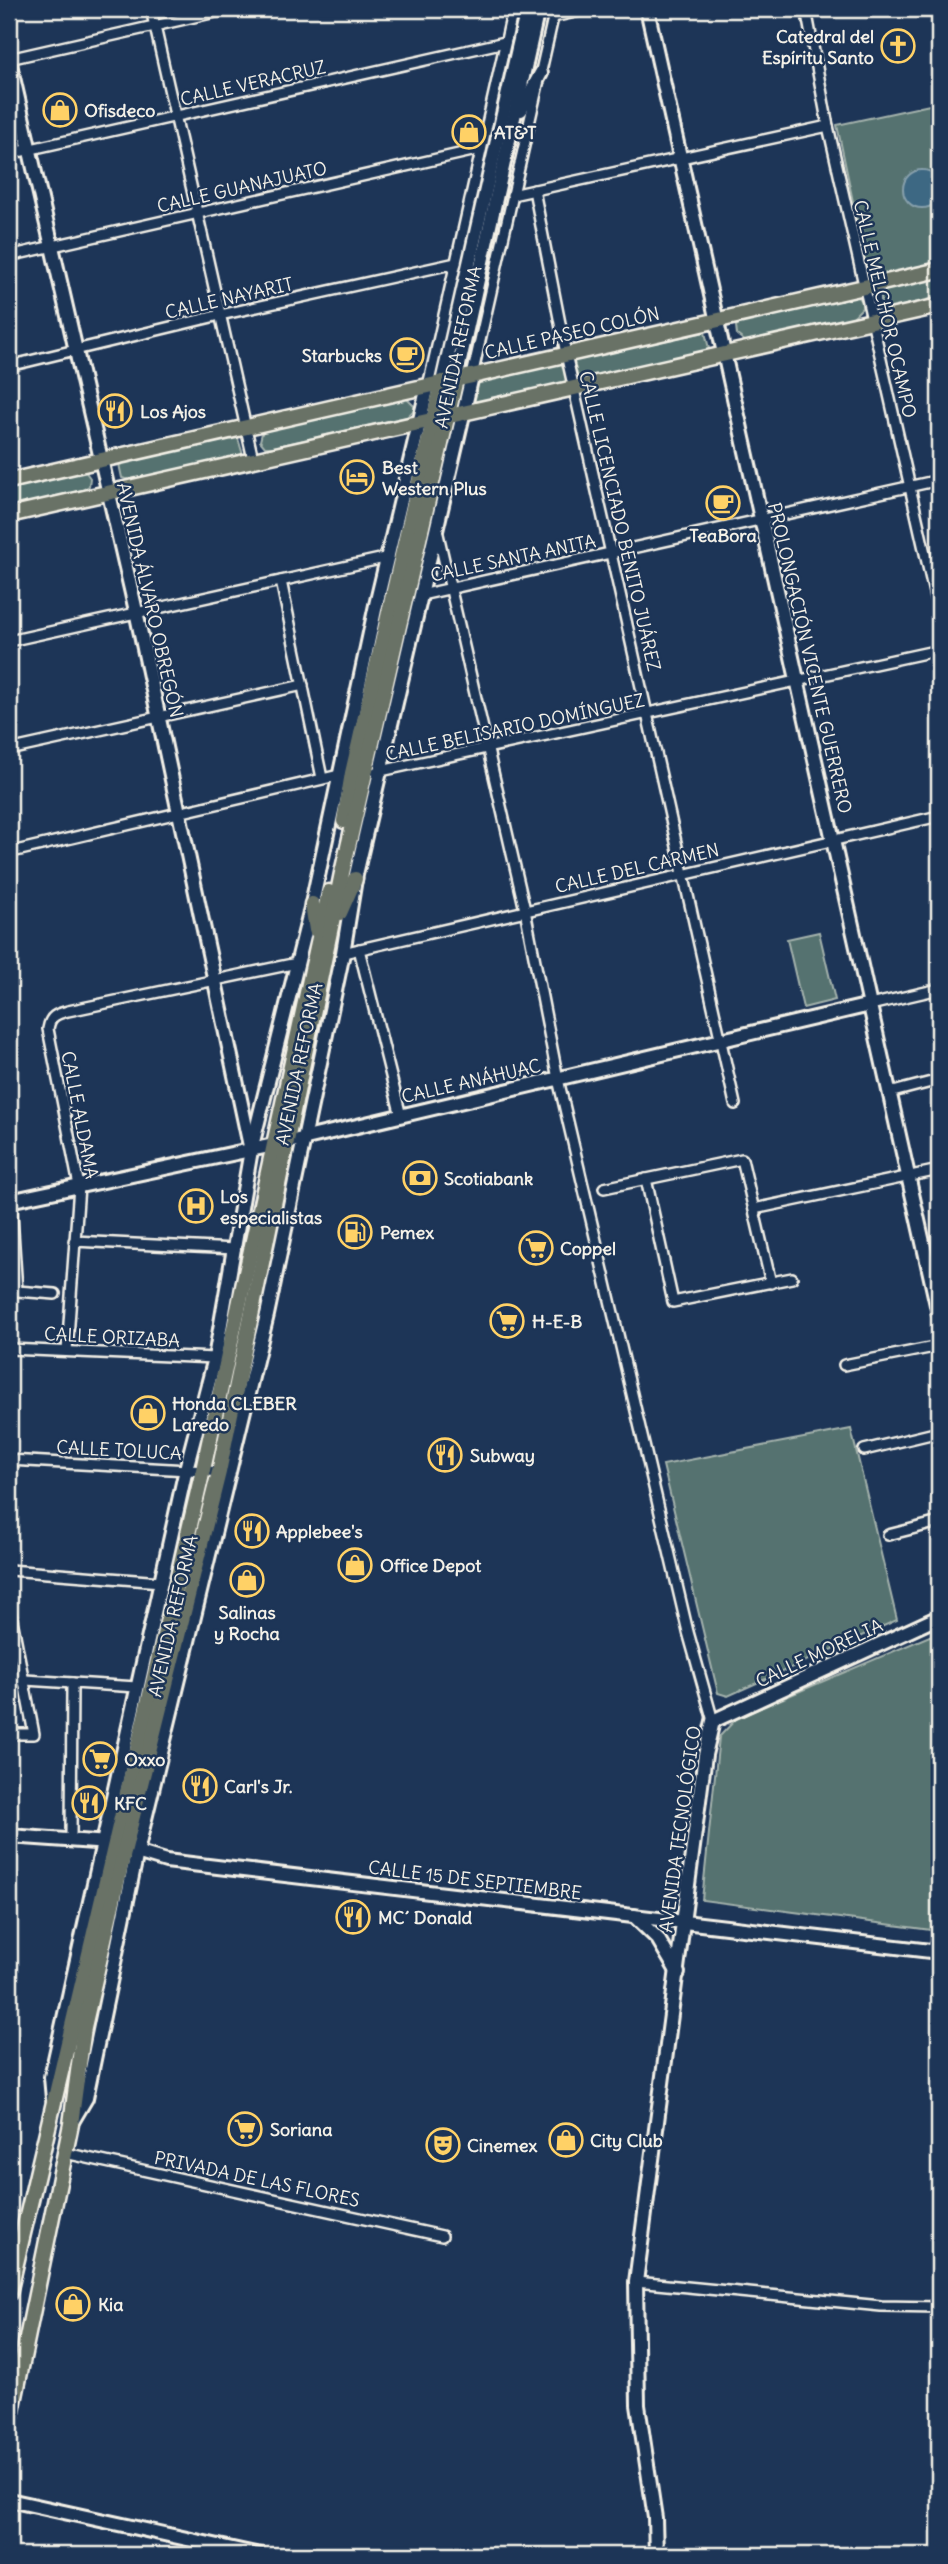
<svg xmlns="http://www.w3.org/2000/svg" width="948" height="2564" font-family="Delius,sans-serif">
  <rect width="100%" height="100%" fill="#1d3557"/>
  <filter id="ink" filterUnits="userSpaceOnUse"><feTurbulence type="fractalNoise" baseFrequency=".0143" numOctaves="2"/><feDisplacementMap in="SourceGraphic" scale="14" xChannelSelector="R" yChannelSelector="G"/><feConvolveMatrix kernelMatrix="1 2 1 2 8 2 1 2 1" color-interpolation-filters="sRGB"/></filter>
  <g filter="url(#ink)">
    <g fill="#557270" stroke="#a4b2ac" stroke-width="2">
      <path d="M939,103V263L869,278L837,125Z"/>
      <path d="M939,278V300L891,310L881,304V294L887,289Z"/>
      <path d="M857,295L862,301V308L852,318L746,342L737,335L736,326L743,321Z"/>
      <path d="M705,332L710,353L473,408L477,381Z"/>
      <path d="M404,396L414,406V410L407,417L273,447H265L260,441L263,429Z"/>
      <path d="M237,435L243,455L130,480L122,478L119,464L124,459Z"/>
      <path d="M78,469L85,471L90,478L89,486L82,490L9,508V486Z"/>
      <path d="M819,932L835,1000L803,1008L787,939Z"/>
      <path d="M851,1429L897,1620L728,1696L718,1693L663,1465Z"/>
      <path d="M939,1632V1931L702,1900L719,1737L737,1718Z"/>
    </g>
    <circle fill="#3d6883" stroke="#869fab" stroke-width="2" cx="922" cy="189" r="19"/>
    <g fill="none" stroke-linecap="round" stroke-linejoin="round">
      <defs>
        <g id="street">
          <path d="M151,9L253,459"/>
          <path d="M806,9L828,126L939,615"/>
          <path d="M553,17L589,9"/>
          <path d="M9,59L229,9"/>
          <path d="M9,154L505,42"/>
          <path d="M534,190L566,354L735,1104"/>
          <path d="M512,195L828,126"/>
          <path d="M9,256L481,149"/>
          <path d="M9,366L220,315L456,263"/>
          <path d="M472,376L555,9"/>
          <path d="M428,386L513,9"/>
          <path d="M438,534L525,910L558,1079L688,1632L713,1721"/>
          <path d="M281,581L322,778"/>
          <path d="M421,595L939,480"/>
          <path d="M9,641L389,557"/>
          <path d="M9,750L303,685"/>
          <path d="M376,772L939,650"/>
          <path d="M16,851L344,774"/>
          <path d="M359,949L401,1116"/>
          <path d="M343,953L939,816"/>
          <path d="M870,1005L939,989"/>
          <path d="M889,1093L939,1080"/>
          <path d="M646,1179L673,1302L792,1278"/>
          <path d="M604,1188L742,1159L771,1283"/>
          <path d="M11,1201L17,1291L55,1294"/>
          <path d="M754,1209L939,1170"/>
          <path d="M74,1241L235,1249"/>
          <path d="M928,1265L939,1263"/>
          <path d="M9,1349L215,1358"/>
          <path d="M67,1351L79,1186L48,1029C50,1016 56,1014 68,1011L297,963"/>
          <path d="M844,1365L939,1346"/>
          <path d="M864,1450L939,1432"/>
          <path d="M9,1460L224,1472"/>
          <path d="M888,1535L939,1522"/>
          <path d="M9,1570L161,1582"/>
          <path d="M9,1604L34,1734H9"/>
          <path d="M9,1679L137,1687"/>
          <path d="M71,1839L72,1683"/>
          <path d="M65,2153L442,2236"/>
          <path d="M636,2282L881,2306L939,2307"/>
        </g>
        <g id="secondary">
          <path d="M647,9L939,1314"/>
          <path d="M9,60L136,611L250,1146"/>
          <path d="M521,110L541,73"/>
          <path d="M456,379L538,9"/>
          <path d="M442,382L527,9"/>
          <path d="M9,1201L302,1139L870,1005"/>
          <path d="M9,1836L109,1843"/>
          <path d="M130,1850L166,1861L939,1952"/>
          <path d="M634,1916L658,1939L678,1973"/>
          <path d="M53,2099L51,2077L186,1469L215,1358L251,1150L312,904L376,605L428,386"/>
          <path d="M73,2120L86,2098L137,1852L267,1315L343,953L355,879L472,376"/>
          <path d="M9,2500L260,2555"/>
          <path d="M656,2555L655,2518L638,2405L636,2282L705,1755L713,1721L939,1617"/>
        </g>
        <g id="primary">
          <path d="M9,481L939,270"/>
          <path d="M9,515L939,306"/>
          <path d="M344,821L352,773L442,382"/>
          <path d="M312,904L316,930"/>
          <path d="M340,913L355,879"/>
          <path d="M9,2293L203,1470L329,892"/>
          <path d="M9,2426L71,2124L84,2027L125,1848L219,1472L342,873L456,379"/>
        </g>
      </defs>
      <use href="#street" stroke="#f4f1e8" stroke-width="14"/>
      <use href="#secondary" stroke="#f4f1e8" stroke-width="18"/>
      <use href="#primary" stroke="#f4f1e8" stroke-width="19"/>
      <use href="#street" stroke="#1d3557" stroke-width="9"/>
      <use href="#secondary" stroke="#1d3557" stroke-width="12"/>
      <use href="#primary" stroke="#697266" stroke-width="14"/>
    </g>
  </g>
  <defs>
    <symbol id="church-ring" viewBox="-11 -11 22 22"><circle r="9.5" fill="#1d3557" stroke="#ffd166" stroke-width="1.5"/><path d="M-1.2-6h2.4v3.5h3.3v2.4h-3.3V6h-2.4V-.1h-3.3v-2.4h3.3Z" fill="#ffd166"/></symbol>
    <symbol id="shop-ring" viewBox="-11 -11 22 22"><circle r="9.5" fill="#1d3557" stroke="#ffd166" stroke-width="1.5"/><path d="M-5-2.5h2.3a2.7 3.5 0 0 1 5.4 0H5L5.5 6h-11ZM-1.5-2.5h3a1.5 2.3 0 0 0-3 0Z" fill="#ffd166"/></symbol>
    <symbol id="cafe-ring" viewBox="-11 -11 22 22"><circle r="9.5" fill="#1d3557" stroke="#ffd166" stroke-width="1.5"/><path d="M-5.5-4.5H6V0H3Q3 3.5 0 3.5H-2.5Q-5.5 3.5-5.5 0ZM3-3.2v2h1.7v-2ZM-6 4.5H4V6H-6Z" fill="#ffd166"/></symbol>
    <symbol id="restaurant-ring" viewBox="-11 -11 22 22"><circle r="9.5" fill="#1d3557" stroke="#ffd166" stroke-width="1.5"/><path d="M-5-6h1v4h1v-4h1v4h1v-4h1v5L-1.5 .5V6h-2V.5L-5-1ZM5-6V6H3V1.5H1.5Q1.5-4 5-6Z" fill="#ffd166"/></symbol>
    <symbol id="hotel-ring" viewBox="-11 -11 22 22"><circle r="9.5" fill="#1d3557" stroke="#ffd166" stroke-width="1.5"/><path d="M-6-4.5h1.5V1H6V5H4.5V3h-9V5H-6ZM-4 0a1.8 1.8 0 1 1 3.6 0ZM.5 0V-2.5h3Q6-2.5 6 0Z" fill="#ffd166"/></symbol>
    <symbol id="bank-ring" viewBox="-11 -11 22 22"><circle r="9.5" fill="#1d3557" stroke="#ffd166" stroke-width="1.5"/><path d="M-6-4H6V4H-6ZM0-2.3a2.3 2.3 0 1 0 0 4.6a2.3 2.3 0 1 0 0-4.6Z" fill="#ffd166"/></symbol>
    <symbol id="hospital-ring" viewBox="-11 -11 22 22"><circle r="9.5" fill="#1d3557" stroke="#ffd166" stroke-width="1.5"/><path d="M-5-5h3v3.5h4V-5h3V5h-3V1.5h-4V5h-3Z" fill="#ffd166"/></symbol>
    <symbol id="fuel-ring" viewBox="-11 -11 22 22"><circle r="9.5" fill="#1d3557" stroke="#ffd166" stroke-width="1.5"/><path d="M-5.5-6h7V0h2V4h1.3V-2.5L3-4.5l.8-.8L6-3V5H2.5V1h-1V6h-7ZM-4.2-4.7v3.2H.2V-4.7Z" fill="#ffd166"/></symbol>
    <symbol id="supermarket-ring" viewBox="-11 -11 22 22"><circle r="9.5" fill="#1d3557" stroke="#ffd166" stroke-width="1.5"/><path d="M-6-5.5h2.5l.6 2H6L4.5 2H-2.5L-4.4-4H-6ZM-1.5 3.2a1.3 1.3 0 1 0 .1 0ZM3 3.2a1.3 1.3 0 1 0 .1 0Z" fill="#ffd166"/></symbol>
    <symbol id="theatre-ring" viewBox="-11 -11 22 22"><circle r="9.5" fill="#1d3557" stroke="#ffd166" stroke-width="1.5"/><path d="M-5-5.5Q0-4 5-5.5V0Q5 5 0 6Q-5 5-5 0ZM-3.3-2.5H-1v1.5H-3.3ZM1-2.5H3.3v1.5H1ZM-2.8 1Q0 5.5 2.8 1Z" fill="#ffd166"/></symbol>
  </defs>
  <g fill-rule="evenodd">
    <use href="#church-ring" x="879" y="27" width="38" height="38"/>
    <use href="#shop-ring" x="41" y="91" width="38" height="38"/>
    <use href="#shop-ring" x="450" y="113" width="38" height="38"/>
    <use href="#cafe-ring" x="388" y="336" width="38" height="38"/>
    <use href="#restaurant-ring" x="96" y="392" width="38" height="38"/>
    <use href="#hotel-ring" x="338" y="458" width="38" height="38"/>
    <use href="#cafe-ring" x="704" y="484" width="38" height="38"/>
    <use href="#bank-ring" x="401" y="1159" width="38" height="38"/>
    <use href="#hospital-ring" x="177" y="1187" width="38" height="38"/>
    <use href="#fuel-ring" x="336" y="1213" width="38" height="38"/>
    <use href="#supermarket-ring" x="517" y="1229" width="38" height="38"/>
    <use href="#supermarket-ring" x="488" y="1302" width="38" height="38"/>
    <use href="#shop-ring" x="129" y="1394" width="38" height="38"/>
    <use href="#restaurant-ring" x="426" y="1436" width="38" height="38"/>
    <use href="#restaurant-ring" x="233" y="1512" width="38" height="38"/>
    <use href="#shop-ring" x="336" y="1546" width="38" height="38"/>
    <use href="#shop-ring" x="228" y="1561" width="38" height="38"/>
    <use href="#supermarket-ring" x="81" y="1740" width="38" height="38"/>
    <use href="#restaurant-ring" x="181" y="1767" width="38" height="38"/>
    <use href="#restaurant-ring" x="70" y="1784" width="38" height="38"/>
    <use href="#restaurant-ring" x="334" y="1898" width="38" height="38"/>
    <use href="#supermarket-ring" x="226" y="2110" width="38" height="38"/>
    <use href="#shop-ring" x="547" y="2121" width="38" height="38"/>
    <use href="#theatre-ring" x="424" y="2126" width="38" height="38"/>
    <use href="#shop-ring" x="54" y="2285" width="38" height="38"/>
  </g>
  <g text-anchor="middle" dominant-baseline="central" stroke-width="5" stroke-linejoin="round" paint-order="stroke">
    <g font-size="18" font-weight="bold" fill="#f4f1e8" stroke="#1d3557" text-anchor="start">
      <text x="874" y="36" text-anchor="end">Catedral del<tspan x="874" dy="21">Espíritu Santo</tspan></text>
      <text x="84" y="110">Ofisdeco</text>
      <text x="494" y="132">AT&amp;T</text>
      <text x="382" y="355" text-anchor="end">Starbucks</text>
      <text x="140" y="411">Los Ajos</text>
      <text x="382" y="467">Best<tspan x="382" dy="21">Western Plus</tspan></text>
      <text x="723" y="535" text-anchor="middle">TeaBora</text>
      <text x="444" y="1178">Scotiabank</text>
      <text x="220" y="1196">Los<tspan x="220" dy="21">especialistas</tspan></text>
      <text x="380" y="1232">Pemex</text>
      <text x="560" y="1248">Coppel</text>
      <text x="532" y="1321">H-E-B</text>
      <text x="172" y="1403">Honda CLEBER<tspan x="172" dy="21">Laredo</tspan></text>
      <text x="470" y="1455">Subway</text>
      <text x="276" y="1531">Applebee's</text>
      <text x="380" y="1565">Office Depot</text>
      <text x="247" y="1612" text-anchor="middle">Salinas<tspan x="247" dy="21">y Rocha</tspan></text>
      <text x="124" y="1759">Oxxo</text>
      <text x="224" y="1786">Carl's Jr.</text>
      <text x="114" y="1803">KFC</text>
      <text x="378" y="1917">MC´ Donald</text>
      <text x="270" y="2129">Soriana</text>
      <text x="590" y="2140">City Club</text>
      <text x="467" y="2145">Cinemex</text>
      <text x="98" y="2304">Kia</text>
    </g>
    <g font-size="18" fill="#f4f1e8" stroke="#1d3557">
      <text transform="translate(253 83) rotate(-13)">CALLE VERACRUZ</text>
      <text transform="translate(242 187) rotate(-13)">CALLE GUANAJUATO</text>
      <text transform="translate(229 298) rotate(-13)">CALLE NAYARIT</text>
      <text transform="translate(885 309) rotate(77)">CALLE MELCHOR OCAMPO</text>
      <text transform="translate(572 333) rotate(-13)">CALLE PASEO COLÓN</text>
      <text transform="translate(458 347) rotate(-78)">AVENIDA REFORMA</text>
      <text transform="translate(620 521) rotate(77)">CALLE LICENCIADO BENITO JUÁREZ</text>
      <text transform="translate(513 558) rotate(-12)">CALLE SANTA ANITA</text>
      <text transform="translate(150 600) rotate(77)">AVENIDA ÁLVARO OBREGÓN</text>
      <text transform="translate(810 658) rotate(77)">PROLONGACIÓN VICENTE GUERRERO</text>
      <text transform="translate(515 727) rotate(-12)">CALLE BELISARIO DOMÍNGUEZ</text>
      <text transform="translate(637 868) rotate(-13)">CALLE DEL CARMEN</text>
      <text transform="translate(299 1064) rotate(-78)">AVENIDA REFORMA</text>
      <text transform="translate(471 1081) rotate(-13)">CALLE ANÁHUAC</text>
      <text transform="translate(80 1115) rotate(79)">CALLE ALDAMA</text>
      <text transform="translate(112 1337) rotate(3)">CALLE ORIZABA</text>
      <text transform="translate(119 1450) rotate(3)">CALLE TOLUCA</text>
      <text transform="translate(173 1616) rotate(-77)">AVENIDA REFORMA</text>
      <text transform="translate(819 1653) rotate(-25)">CALLE MORELIA</text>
      <text transform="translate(680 1829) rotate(-82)">AVENIDA TECNOLÓGICO</text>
      <text transform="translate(475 1880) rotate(7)">CALLE 15 DE SEPTIEMBRE</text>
      <text transform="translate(257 2179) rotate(12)">PRIVADA DE LAS FLORES</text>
    </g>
  </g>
  <rect width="948" height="2564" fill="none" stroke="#1d3557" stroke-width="35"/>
  <rect x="18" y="18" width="913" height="2529" fill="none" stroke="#f4f1e8" stroke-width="2.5" filter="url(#ink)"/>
</svg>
